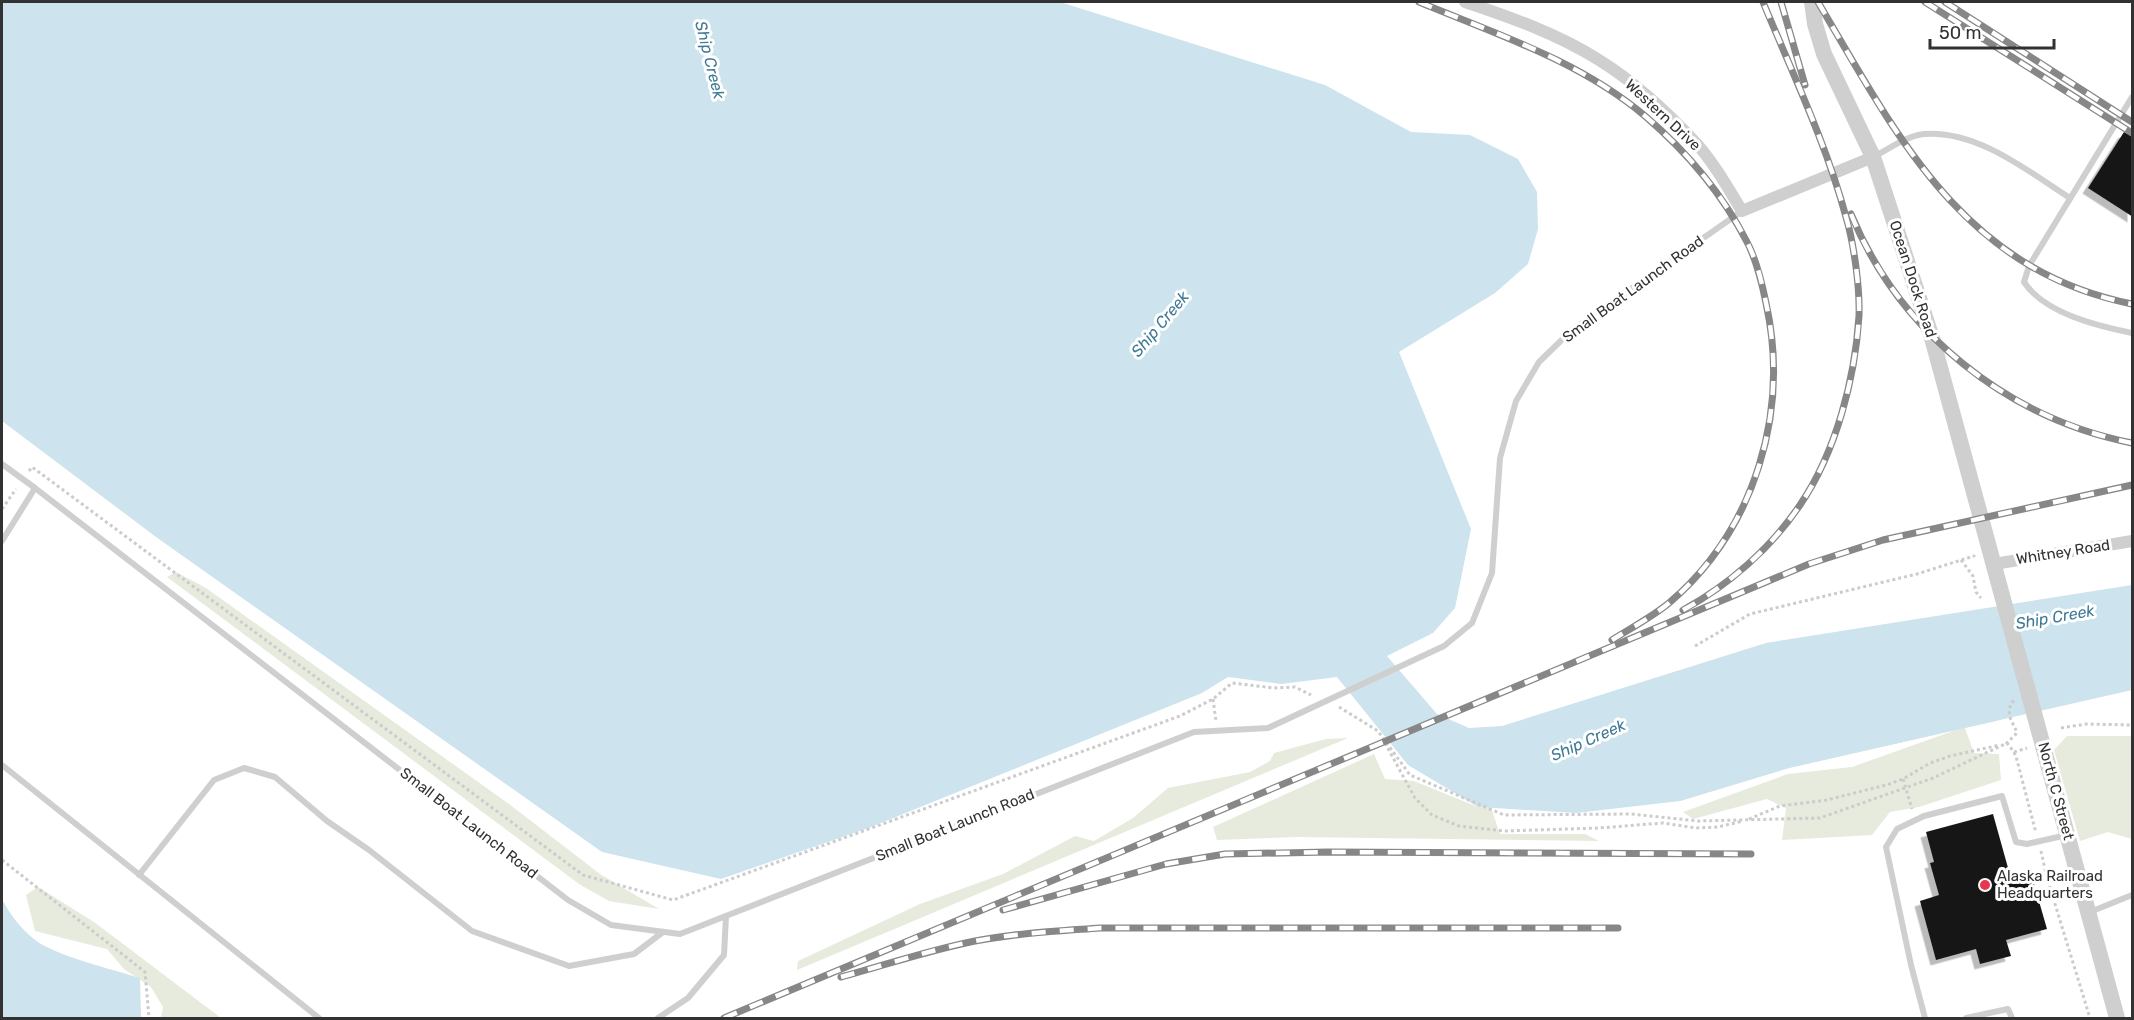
<svg xmlns="http://www.w3.org/2000/svg" width="2134" height="1020" font-family="Rubik,sans-serif">
  <defs>
    <filter id="shadow"><feDropShadow dx="-5.5" dy="5.5" stdDeviation="0" flood-color="#0004"/></filter>
  </defs>
  <rect width="100%" height="100%" fill="#fff"/>
  <g fill="#e6ebdd">
    <path d="M176,572L206,588L509,804L600,874L659,909L609,901L579,884L167,577Z"/>
    <path d="M2001,720L1965,728L1974,753L1999,754L2001,780L1919,807L1890,812L1872,835L1782,840L1786,808L1767,799L1693,819L1683,812L1788,774L1852,767L1956,730L1789,768L1680,801L1638,773Z"/>
    <path d="M2067,736H2132V839L2108,832L2080,841L2054,750Z"/>
    <path d="M1348,738L797,970L798,961L920,904L1003,874L1075,836L1094,841L1133,818L1168,788L1250,772L1270,761L1274,753L1326,739Z"/>
    <path d="M1374,754L1385,779L1414,781L1478,807L1491,808L1500,834H1585L1599,841L1296,837L1217,840L1213,827Z"/>
    <path d="M38,887L94,922L221,1018H161L163,1007L151,987L124,969L107,949L35,931L26,895Z"/>
  </g>
  <g fill="#cde3ed">
    <path d="M2,2H1060L1325,85L1411,132L1470,135L1518,159L1537,192L1538,229L1528,264L1495,293L1399,352L1471,529L1455,608L1433,633L1387,656L1437,714L1469,728L1502,726L1766,643L2132,585V690L1789,768L1680,801L1576,813L1478,807L1408,765L1337,677L1281,684L1228,677L1202,693L871,827L721,879L602,852L156,537L2,421Z"/>
    <path d="M2,899C9,913 21,929 34,939C52,955 115,970 140,978L141,1018H2Z"/>
  </g>
  <g fill="#191919" filter="url(#shadow)">
    <path d="M2124,132L2133,137V217L2088,188Z"/>
    <path d="M1993,814L2010,875L2030,870L2047,929L2006,940L2011,956L1980,964L1976,949L1936,960L1920,901L1939,895L1930,863L1934,862L1926,832Z"/>
  </g>
  <g fill="none" stroke-linecap="round" stroke-linejoin="round">
    <g stroke="#ccc" stroke-width="3" stroke-dasharray="3 3" stroke-linecap="butt">
      <path d="M29,471L32,467L583,875L673,900L1180,716L1213,699L1232,683L1274,688L1295,687L1311,695"/>
      <path d="M2,509L16,489"/>
      <path d="M1961,560L1973,576L1976,592L1981,598"/>
      <path d="M1695,646L1750,614L1917,574L1974,556V557"/>
      <path d="M1213,699L1216,721"/>
      <path d="M1339,707L1378,731L1410,775L1504,815L1631,814L1698,821L1820,818L1933,778L2007,743L2014,752L2017,760L2036,833"/>
      <path d="M2061,728L2086,724L2132,725"/>
      <path d="M1385,743L1415,798L1432,815L1459,826L1504,831L1599,828L1663,823L1696,828L1718,827L1743,821"/>
      <path d="M2006,744L2017,733C2013,721 2005,716 2012,702L2016,701"/>
      <path d="M2014,752L2027,748"/>
      <path d="M1903,779L1912,809"/>
      <path d="M1749,819L1780,806L1827,800L1886,785L1903,779L1930,763L1950,756L2000,745"/>
      <path d="M2041,851L2047,878L2090,1018"/>
      <path d="M2,860L145,972L149,1018"/>
    </g>
    <g stroke="#cfcfcf" stroke-width="6">
      <path d="M2132,97L2029,266L2024,282C2044,313 2097,326 2132,333"/>
      <path d="M1873,157C1889,149 1906,136 1924,134C1977,130 2028,171 2070,198"/>
      <path d="M2,464L35,488L568,900L611,925L680,934L1194,732L1268,728L1444,646L1472,623L1492,573L1500,458L1516,401L1539,362L1572,330L1742,211"/>
      <path d="M2,541L35,488"/>
      <path d="M2,765L319,1018"/>
      <path d="M139,875L214,780L244,768L275,777L327,821L369,850L472,931L569,966L634,954L663,932"/>
      <path d="M2090,912L2132,895"/>
      <path d="M658,1018L688,998L724,955L726,916"/>
      <path d="M1925,1018L1911,965L1886,847L1897,829L1924,816L2002,796L2016,842L2027,844L2067,835"/>
      <path d="M1966,1018L2008,1009L2012,1018"/>
    </g>
    <g stroke="#cfcfcf" stroke-width="12">
      <path d="M1465,2C1510,17 1558,34 1599,60C1633,81 1668,113 1696,143C1714,163 1728,188 1742,211L1873,157"/>
      <path d="M1994,564L2132,541"/>
    </g>
    <path stroke="#cfcfcf" stroke-width="16" d="M1812,2L1815,24L1824,54L1873,157L1932,338L2117,1018"/>
    <defs>
      <g id="rail">
        <path d="M1419,2C1496,34 1580,61 1645,116C1687,152 1722,193 1747,242C1757,261 1762,283 1766,303C1790,412 1755,530 1669,603C1652,617 1631,628 1612,640"/>
        <path d="M1781,2L1805,85"/>
        <path d="M1818,2C1898,138 1964,270 2132,304"/>
        <path d="M1925,2L2132,133"/>
        <path d="M1945,2L2132,122"/>
        <path d="M1851,214C1900,333 2007,418 2132,443"/>
        <path d="M1683,610C1729,585 1771,548 1800,505C1836,452 1855,379 1859,316C1860,288 1854,244 1846,217C1826,143 1792,72 1763,2"/>
        <path d="M1003,910L1166,864L1225,854L1328,852L1751,854"/>
        <path d="M841,977C885,965 930,950 975,941C1017,933 1059,931 1100,928H1618"/>
        <path d="M724,1018L1809,564L1883,540L2132,485"/>
      </g>
    </defs>
    <use href="#rail" stroke="#878787" stroke-width="7"/>
    <use href="#rail" stroke="#fff" stroke-width="4.5" stroke-dasharray="14" stroke-linecap="butt"/>
  </g>
  <circle fill="#e6374e" stroke="#fff" stroke-width="2" cx="1985" cy="885" r="6"/>
  <g text-anchor="middle" dominant-baseline="central" stroke-width="6" stroke-linejoin="round" paint-order="stroke">
    <g font-size="15" fill="#323232" stroke="#fff">
      <text transform="translate(1663 115) rotate(43)">Western Drive</text>
      <text transform="translate(1913 279) rotate(72)">Ocean Dock Road</text>
      <text transform="translate(1633 289) rotate(-36)">Small Boat Launch Road</text>
      <text transform="translate(2063 552) rotate(-9)">Whitney Road</text>
      <text transform="translate(2056 791) rotate(75)">North C Street</text>
      <text transform="translate(469 823) rotate(38)">Small Boat Launch Road</text>
      <text transform="translate(955 825) rotate(-22)">Small Boat Launch Road</text>
    </g>
    <g font-size="15" fill="#323232" stroke="#fff" text-anchor="start">
      <text x="1997" y="876">Alaska Railroad<tspan x="1997" dy="17">Headquarters</tspan></text>
    </g>
    <g font-size="16" font-style="italic" fill="#3e7995" stroke="#fff">
      <text transform="translate(710 60) rotate(76)">Ship Creek</text>
      <text transform="translate(1160 324) rotate(-50)">Ship Creek</text>
      <text transform="translate(2055 617) rotate(-10)">Ship Creek</text>
      <text transform="translate(1588 740) rotate(-24)">Ship Creek</text>
    </g>
  </g>
  <rect width="2134" height="1020" fill="none" stroke="#323232" stroke-width="6"/>
  <path d="M1930 39v9h124v-9" fill="none" stroke="#323232" stroke-width="3"/>
  <text x="1939" y="39" font-size="18" fill="#323232" stroke="#ffffff" stroke-width="4.5" paint-order="stroke">50 m</text>
</svg>
